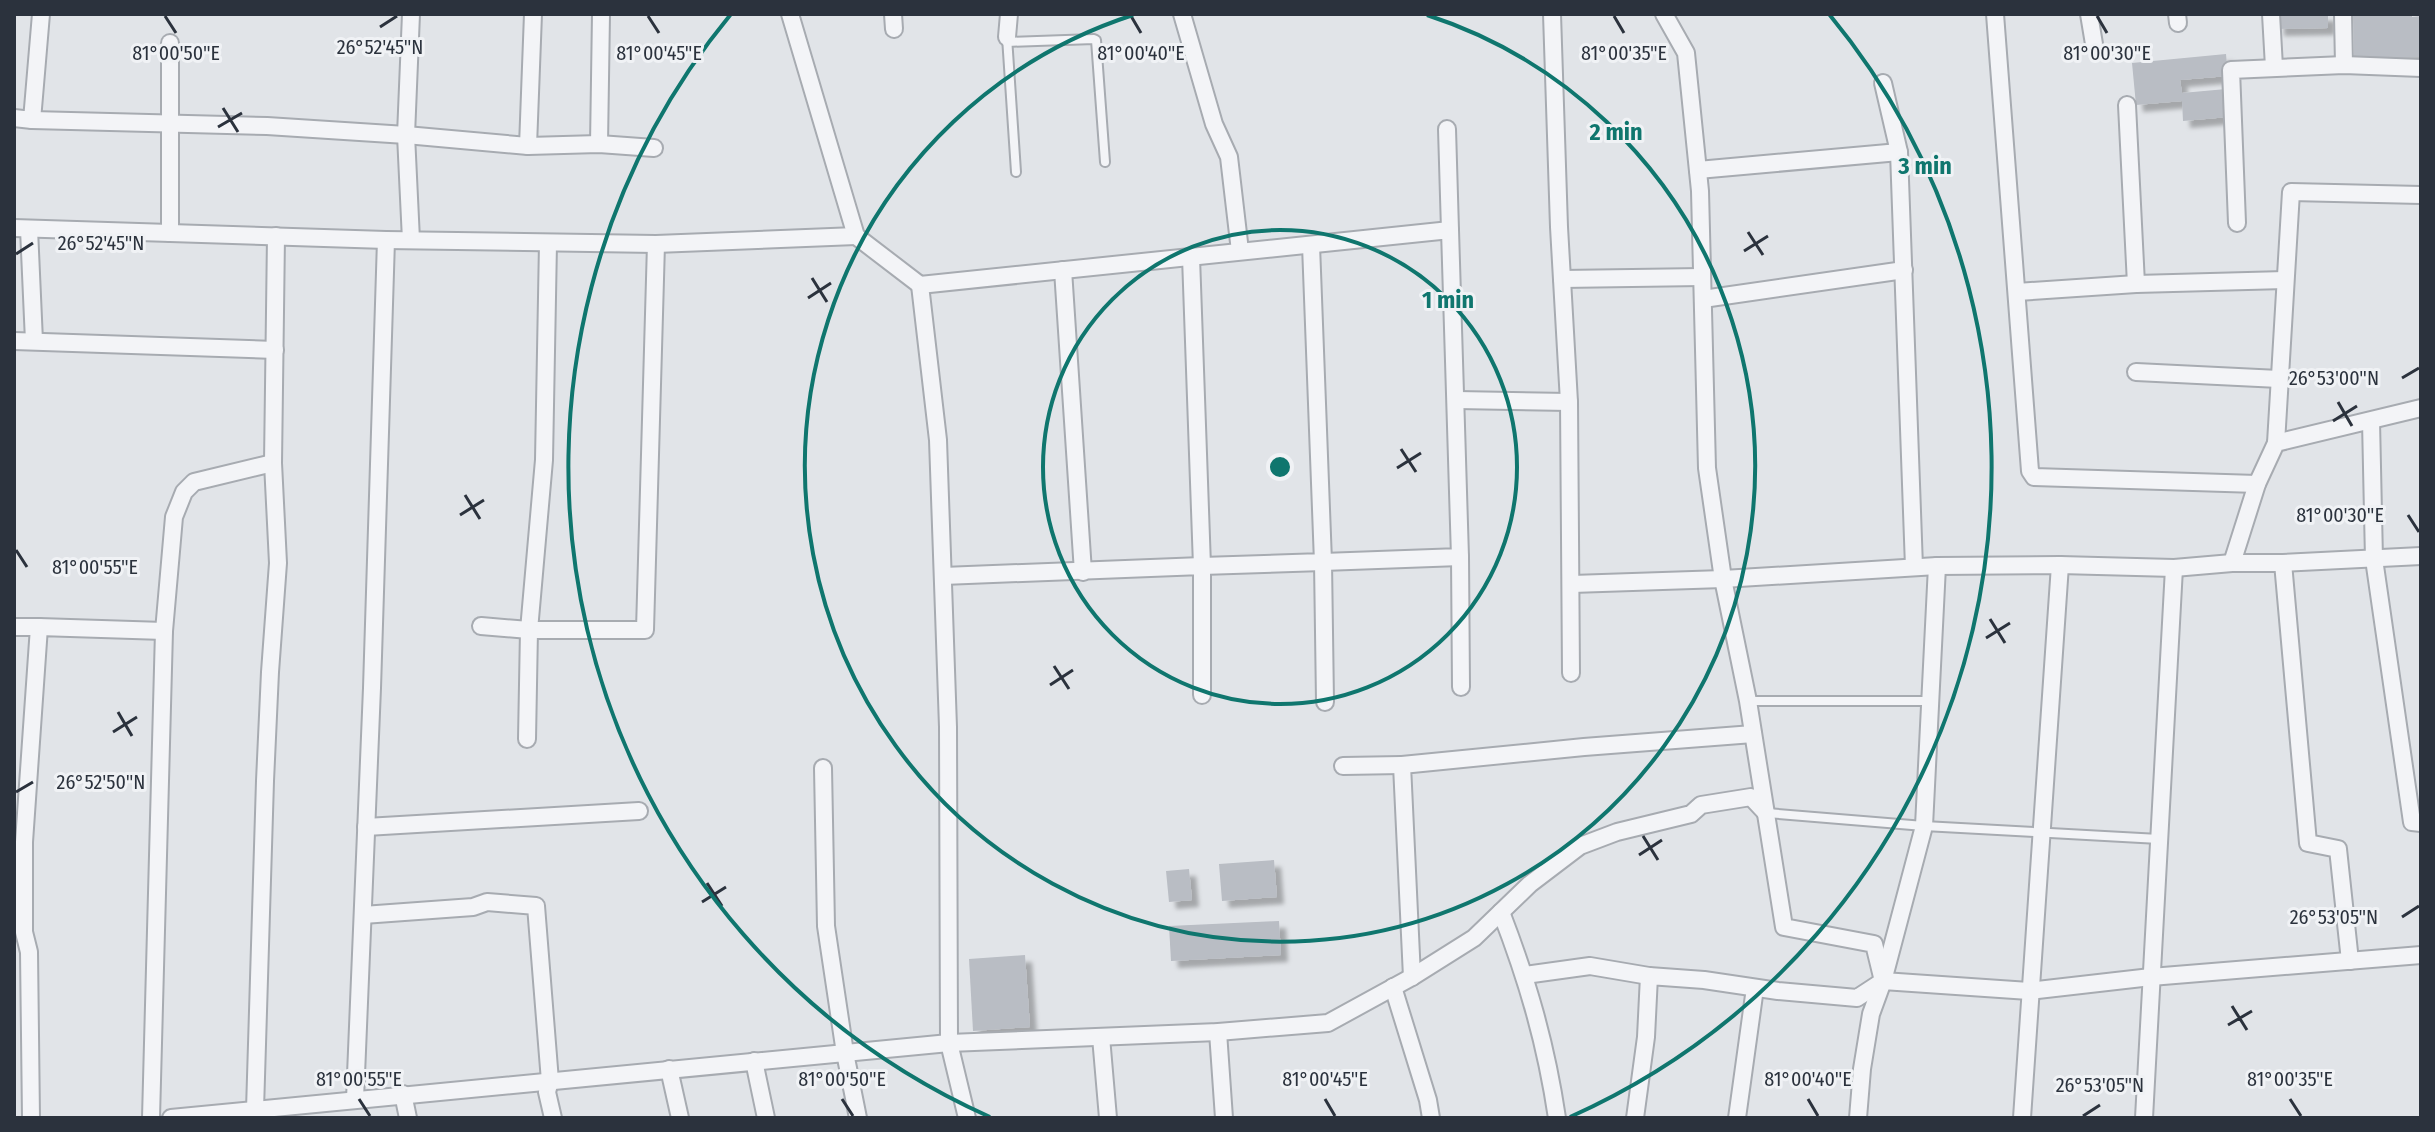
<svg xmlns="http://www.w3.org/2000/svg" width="2435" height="1132" font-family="'Fira Sans Condensed',sans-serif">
  <defs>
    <filter id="shadow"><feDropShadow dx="7" dy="7" stdDeviation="2" flood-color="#0004"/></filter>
  </defs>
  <rect width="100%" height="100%" fill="#e1e4e8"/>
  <g fill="#b9bdc4" filter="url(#shadow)">
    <path d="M2277,14H2328V28L2277,29Z"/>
    <path d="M2353,14H2412V17L2421,16V57L2354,58Z"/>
    <path d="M2226,54L2228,76L2180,80L2182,93L2226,89L2228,117L2183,121L2182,101L2136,105L2132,63Z"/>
    <path d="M1274,860L1277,897L1222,901L1219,864Z"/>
    <path d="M1189,869L1192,900L1169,902L1166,871Z"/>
    <path d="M1279,921L1281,955L1171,961L1169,926Z"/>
    <path d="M1025,955L1030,1027L973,1031L969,959Z"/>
  </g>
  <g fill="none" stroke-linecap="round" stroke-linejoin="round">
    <defs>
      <g id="service">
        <path d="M1007,37L1016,172"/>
        <path d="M1007,42L1094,39L1096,40L1105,162"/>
        <path d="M1748,701H1930"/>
        <path d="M1767,813L1924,826L2159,839"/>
      </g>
      <g id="minor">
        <path d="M790,14L856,236L920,285"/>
        <path d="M893,14L894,29"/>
        <path d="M1182,14L1214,124L1229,157L1240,251"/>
        <path d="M1552,14L1559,227L1569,402L1571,673"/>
        <path d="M1664,14L1686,53L1700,191L1707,468L1723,579L1748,701L1784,927L1874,944L1883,981"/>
        <path d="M1995,14L2030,471L2034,477L2257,484"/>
        <path d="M2089,14L2094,44"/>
        <path d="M2177,14L2178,23"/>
        <path d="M2271,14L2274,67"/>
        <path d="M2343,14L2344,65"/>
        <path d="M1007,37L1009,14"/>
        <path d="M1883,83L1899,152"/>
        <path d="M2127,105L2136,284"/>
        <path d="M14,118L32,120L41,14"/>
        <path d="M32,120L267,126L406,135L528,146L599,144L654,148"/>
        <path d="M1447,129L1450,230"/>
        <path d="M599,144L601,14"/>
        <path d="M528,146L533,14"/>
        <path d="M1698,170L1899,152L1914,567"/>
        <path d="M2237,223L2231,70L2344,65L2421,68"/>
        <path d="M14,228L386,240L656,244L856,236"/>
        <path d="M29,229L34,341"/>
        <path d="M170,233V43"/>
        <path d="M411,240L406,135L411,14"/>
        <path d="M1191,257L1202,566L1323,562L1311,245"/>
        <path d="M1063,270L1083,572"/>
        <path d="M1562,279L1702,277"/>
        <path d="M2017,292L2136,284L2285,280"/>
        <path d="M1703,299L1904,270"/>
        <path d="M14,341L275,350"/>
        <path d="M2136,372L2279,379"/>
        <path d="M1457,400L1569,402"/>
        <path d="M2371,421L2374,559L2412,822L2421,823"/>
        <path d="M2276,443L2291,192L2421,195"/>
        <path d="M1460,557L1461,687"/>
        <path d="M2232,563L2257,484L2276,443L2421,408"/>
        <path d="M2283,563L2308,843L2338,849L2350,961"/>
        <path d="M943,576L1202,566V695"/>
        <path d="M1572,584L1723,579L1937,566L2060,565L2174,568L2232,563H2283L2421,556"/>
        <path d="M481,626L529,630H645L656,244"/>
        <path d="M14,627H39"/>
        <path d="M527,739L529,630L544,460L548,243"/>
        <path d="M1343,766L1402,765"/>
        <path d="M823,768L826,926L845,1053L858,1118"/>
        <path d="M366,827L639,811"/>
        <path d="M1501,912C1528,982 1546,1044 1557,1118"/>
        <path d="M363,915L473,907L487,902L536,906L550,1081L547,1092L553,1118"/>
        <path d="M1525,975L1590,966L1649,976"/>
        <path d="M1412,977L1402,765L1584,747L1753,734"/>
        <path d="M1393,987L1428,1100L1431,1118"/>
        <path d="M1218,1032L1224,1118"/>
        <path d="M1101,1037L1108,1118"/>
        <path d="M754,1061L766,1118"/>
        <path d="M669,1069L680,1118"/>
        <path d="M403,1094L408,1118"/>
        <path d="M355,1099L372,688L386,240"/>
        <path d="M255,1110L265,781L270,672L278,563L273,463L276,236"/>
        <path d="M31,1118L29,952L24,932V842L39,627L164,631"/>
        <path d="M151,1118L164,631L174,517L184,492L194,482L273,463"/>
        <path d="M171,1118L949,1043L1218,1032L1328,1023L1412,977L1474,938L1530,884L1580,846L1617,832L1691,814L1701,805L1751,797L1766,813"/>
        <path d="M967,1118L949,1043L948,727L938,440L920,285L1450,230L1460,557L1323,562L1325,702"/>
        <path d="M1635,1118L1646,1037L1649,976L1704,980L1778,991L1857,998L1883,981L2029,991L2151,977L2421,955"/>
        <path d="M1737,1118L1755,988"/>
        <path d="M1858,1118L1862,1069L1871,1014L1883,981L1924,826L1937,566"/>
        <path d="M2022,1118L2060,565"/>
        <path d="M2144,1118L2174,568"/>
      </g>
    </defs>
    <use href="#service" stroke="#a7abb1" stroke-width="12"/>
    <use href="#minor" stroke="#a7abb1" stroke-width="20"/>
    <use href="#service" stroke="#f3f4f7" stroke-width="8"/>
    <use href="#minor" stroke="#f3f4f7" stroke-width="16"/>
  </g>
  <path fill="none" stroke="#2b323d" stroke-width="3" d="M165,16L176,33M648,16L659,33M1131,16L1141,33M1614,16L1624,33M2097,16L2107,33M380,27L397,16M223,108L238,132M218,127L242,113M1748,232L1763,255M1744,251L1768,236M16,254L33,243M812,278L827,302M808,298L831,283M2402,378L2419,368M2338,402L2352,426M2333,421L2357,406M1401,449L1416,472M1397,468L1421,453M465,495L480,519M460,515L484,500M2408,515L2419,532M16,550L27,567M1990,619L2005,643M1986,638L2010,623M1054,666L1069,689M1050,685L1073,670M118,712L132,736M113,732L137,717M16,792L33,782M1643,836L1658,860M1639,855L1662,840M707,883L722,906M702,902L726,887M2402,917L2419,906M2232,1006L2247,1030M2228,1025L2252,1011M359,1099L370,1116M842,1099L853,1116M1325,1099L1335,1116M1808,1099L1818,1116M2290,1099L2301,1116M2083,1116L2100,1105"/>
  <g fill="none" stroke="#0f766e" stroke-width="4">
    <circle cx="1280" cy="467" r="237"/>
    <path d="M1427 15A475 475 0 1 1 1133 15"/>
    <path d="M990 1117A712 712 0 0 1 731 14M1829 14A712 712 0 0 1 1570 1117"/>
  </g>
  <g font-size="20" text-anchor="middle" fill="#2b323d" stroke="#f0f2f5" stroke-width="6" stroke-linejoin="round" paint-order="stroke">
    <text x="380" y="54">26°52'45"N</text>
    <text x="176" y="60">81°00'50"E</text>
    <text x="659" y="60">81°00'45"E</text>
    <text x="1141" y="60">81°00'40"E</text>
    <text x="1624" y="60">81°00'35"E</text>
    <text x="2107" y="60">81°00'30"E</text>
    <text x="101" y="250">26°52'45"N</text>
    <text x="2334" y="385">26°53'00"N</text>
    <text x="2340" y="522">81°00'30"E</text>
    <text x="95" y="574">81°00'55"E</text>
    <text x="101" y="789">26°52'50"N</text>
    <text x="2334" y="924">26°53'05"N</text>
    <text x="359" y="1086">81°00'55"E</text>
    <text x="842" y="1086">81°00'50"E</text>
    <text x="1325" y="1086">81°00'45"E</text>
    <text x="1808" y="1086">81°00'40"E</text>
    <text x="2290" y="1086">81°00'35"E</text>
    <text x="2100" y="1092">26°53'05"N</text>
  </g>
  <circle cx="1280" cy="467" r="12" fill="#0f766e" stroke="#f0f2f5" stroke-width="4"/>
  <g font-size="24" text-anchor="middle" font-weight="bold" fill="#0f766e" stroke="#f0f2f5" stroke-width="6" stroke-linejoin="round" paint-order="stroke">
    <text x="1616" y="140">2 min</text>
    <text x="1925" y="174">3 min</text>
    <text x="1448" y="308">1 min</text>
  </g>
  <rect width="2435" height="1132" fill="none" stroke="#2b323d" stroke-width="32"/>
</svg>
